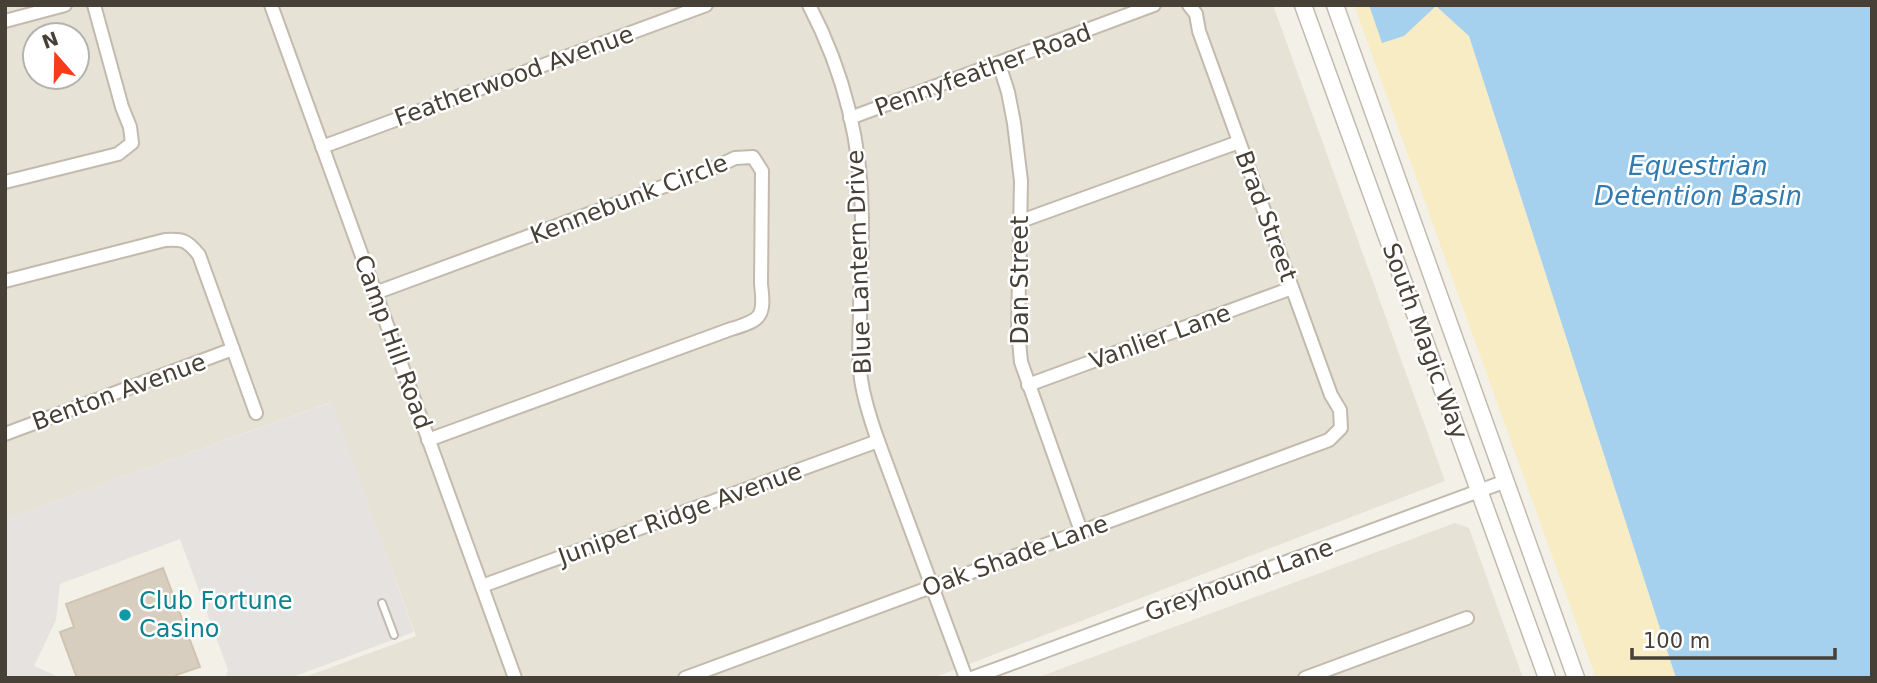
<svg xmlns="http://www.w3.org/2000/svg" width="1877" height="683" font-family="'DejaVu Sans',sans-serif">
  <rect width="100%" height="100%" fill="#f3f0e8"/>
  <g fill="#e7e2d6" fill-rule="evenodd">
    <path d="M5,5H1273L1445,481L933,678H302L416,636L331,402L5,519ZM35,35H77V77H35Z"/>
    <path d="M1455,523L1469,528L1523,678H1036Z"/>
  </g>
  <path fill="#f7ecc4" d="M1354,5H1436L1469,36L1676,678H1596Z"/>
  <path fill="#e5e2df" d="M332,402L414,632L290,678H225L228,670L180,539L60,584L56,620L34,666L61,678H5V519Z"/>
  <path fill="#a5d1ef" d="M1369,5H1872V678H1676L1469,36L1436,6L1404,36L1382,43Z"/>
  <path fill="#d8cec0" stroke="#d0c3b0" stroke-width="2" d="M163,568L200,667L176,675L177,678H77L60,632L74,627L66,604Z"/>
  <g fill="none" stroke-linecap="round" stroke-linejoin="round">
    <defs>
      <path id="service" d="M382,603L394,635"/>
      <g id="minor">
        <path d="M271,5L515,678"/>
        <path d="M809,5C844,72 862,145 862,220C862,252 860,284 860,316C859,337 858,358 861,379C864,400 871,421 878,441L966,678"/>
        <path d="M5,21L65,5"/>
        <path d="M999,64L1008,92L1014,123L1021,181L1018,330L1021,362L1081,531"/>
        <path d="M850,118L1154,5"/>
        <path d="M322,147L706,5"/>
        <path d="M5,182L118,154L132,143L130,127L122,107L94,5"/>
        <path d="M1021,221L1239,142"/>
        <path d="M5,281L165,240C183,239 187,240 199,255L256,413"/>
        <path d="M375,293L716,167L735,158L753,157L762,171L761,284C765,316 762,320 731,329L428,440"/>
        <path d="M1028,385L1292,288"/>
        <path d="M5,434L233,349"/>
        <path d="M482,586L878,441"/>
        <path d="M685,678L1329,440L1341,428L1340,410L1331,395L1199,31L1196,14L1189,5"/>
        <path d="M972,678L1506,481"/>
        <path d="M1305,678L1467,618"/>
      </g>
      <g id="tertiary">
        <path d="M1303,5L1547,678"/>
        <path d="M1335,5L1576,678"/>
      </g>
    </defs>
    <use href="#service" stroke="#c2baad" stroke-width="10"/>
    <use href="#minor" stroke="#c2baad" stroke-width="16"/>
    <use href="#tertiary" stroke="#c2baad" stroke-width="19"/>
    <use href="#service" stroke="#fff" stroke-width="6"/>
    <use href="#minor" stroke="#fff" stroke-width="12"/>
    <use href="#tertiary" stroke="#fff" stroke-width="16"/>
  </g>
  <circle fill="#0f9aa8" stroke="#fff" stroke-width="2.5" cx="125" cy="615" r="7"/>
  <g text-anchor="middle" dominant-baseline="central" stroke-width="5" stroke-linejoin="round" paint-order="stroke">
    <g font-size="24" fill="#474036" stroke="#fff">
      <text transform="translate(983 70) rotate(-20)">Pennyfeather Road</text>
      <text transform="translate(514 76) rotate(-20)">Featherwood Avenue</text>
      <text transform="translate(629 199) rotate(-21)">Kennebunk Circle</text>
      <text transform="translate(1266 216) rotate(70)">Brad Street</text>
      <text transform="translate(859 262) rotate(-92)">Blue Lantern Drive</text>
      <text transform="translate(1020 280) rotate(-90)">Dan Street</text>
      <text transform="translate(1160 337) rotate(-20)">Vanlier Lane</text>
      <text transform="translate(1425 341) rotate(70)">South Magic Way</text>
      <text transform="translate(393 342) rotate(70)">Camp Hill Road</text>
      <text transform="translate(119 392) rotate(-20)">Benton Avenue</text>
      <text transform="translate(680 514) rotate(-20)">Juniper Ridge Avenue</text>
      <text transform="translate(1015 556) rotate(-20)">Oak Shade Lane</text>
      <text transform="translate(1239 580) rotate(-20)">Greyhound Lane</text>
    </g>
    <g font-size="24" fill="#0d838f" stroke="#fff" text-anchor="start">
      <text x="139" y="601">Club Fortune<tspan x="139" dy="28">Casino</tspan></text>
    </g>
    <g font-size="26" font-style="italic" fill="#317bb1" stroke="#fff">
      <text x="1698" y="166">Equestrian<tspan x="1698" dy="30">Detention Basin</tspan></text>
    </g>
  </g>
  <rect width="1877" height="683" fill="none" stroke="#474036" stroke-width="14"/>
  <g transform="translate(56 56) rotate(340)"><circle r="33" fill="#ffffff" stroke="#b5b3af" stroke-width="2"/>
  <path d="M0-5L12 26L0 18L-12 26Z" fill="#f63c1c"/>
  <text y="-10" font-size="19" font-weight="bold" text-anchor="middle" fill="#474036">N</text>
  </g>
  <path d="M1632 648v10h203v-10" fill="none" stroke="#474036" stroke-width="3.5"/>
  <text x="1643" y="648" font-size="21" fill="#474036" stroke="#ffffff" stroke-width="5" paint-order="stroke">100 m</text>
</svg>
